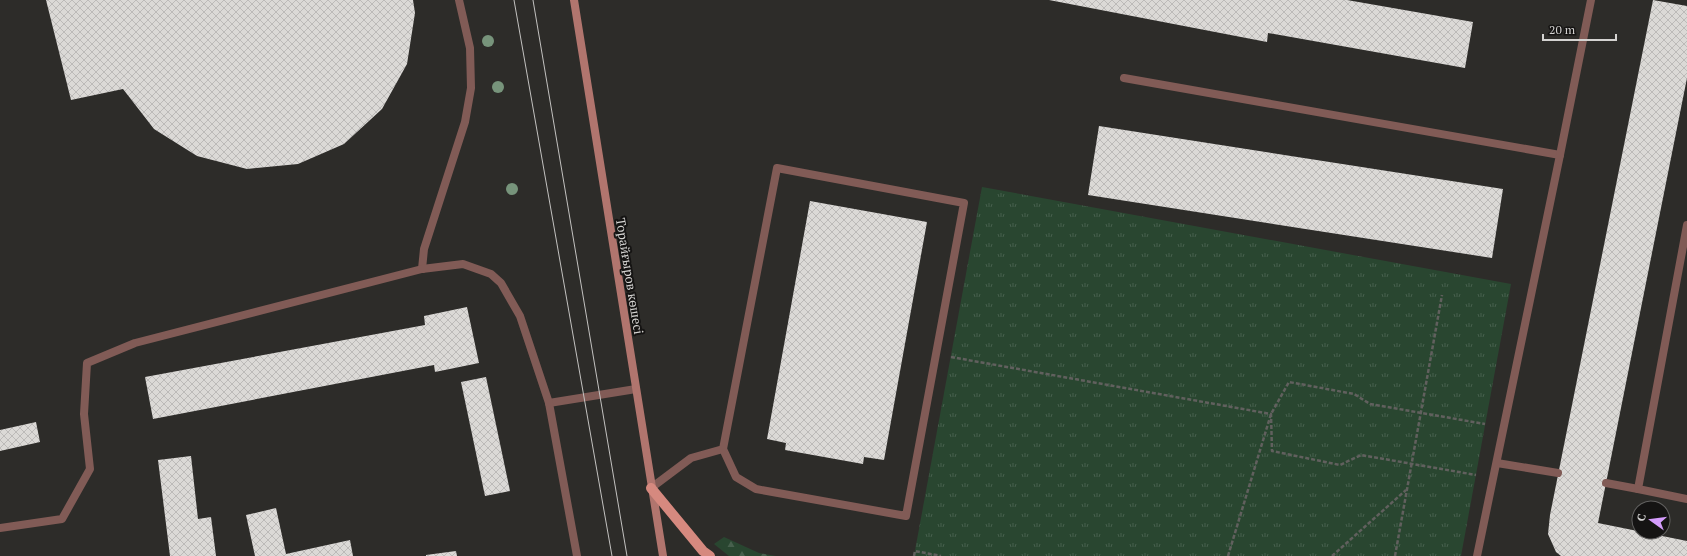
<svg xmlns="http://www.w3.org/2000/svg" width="1687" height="556" font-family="'PT Serif',serif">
  <defs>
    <pattern id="forest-firs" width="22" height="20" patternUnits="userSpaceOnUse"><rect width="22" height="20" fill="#294630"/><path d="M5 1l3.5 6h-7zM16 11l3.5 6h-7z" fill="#47604d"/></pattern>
    <pattern id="park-tufts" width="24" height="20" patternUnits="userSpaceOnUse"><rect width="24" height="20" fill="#294630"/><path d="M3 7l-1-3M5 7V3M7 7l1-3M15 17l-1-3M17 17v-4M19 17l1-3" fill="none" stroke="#47604d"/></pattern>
    <pattern id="building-cross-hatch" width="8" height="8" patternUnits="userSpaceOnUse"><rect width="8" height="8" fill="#dbd9d6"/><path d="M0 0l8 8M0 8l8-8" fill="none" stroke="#bcbab8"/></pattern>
  </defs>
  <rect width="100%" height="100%" fill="#2d2c29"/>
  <path fill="url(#forest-firs)" d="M724,537L759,553L776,556H729L714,544Z"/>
  <path fill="url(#park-tufts)" d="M982,187L1511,284L1461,556H914Z"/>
  <g fill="url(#building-cross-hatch)">
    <path d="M46,0H413L415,13L407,64L382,109L344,144L298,164L247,169L197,156L154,129L123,89L71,100Z"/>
    <path d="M1049,0H1347L1473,22L1465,68L1268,33L1267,42Z"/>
    <path d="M1653,0L1687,6V78L1598,523L1687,541V556H1561L1556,552L1548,534L1550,515Z"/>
    <path d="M1099,126L1503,189L1492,258L1088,195Z"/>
    <path d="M810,201L927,222L884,460L864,457L863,464L785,450L786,443L767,439Z"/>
    <path d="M467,307L479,363L435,372L434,365L153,419L145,377L425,325L424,316Z"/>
    <path d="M486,377L510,491L485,496L461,382Z"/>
    <path d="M36,422L40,442L0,451V430Z"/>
    <path d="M191,456L198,519L211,517L216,556H170L158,460Z"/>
    <path d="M276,508L286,554L350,540L353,556H255L246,515Z"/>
    <path d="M456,551L457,556H426V555Z"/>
  </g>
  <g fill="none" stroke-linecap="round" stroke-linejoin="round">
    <g stroke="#61605e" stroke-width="2.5" stroke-dasharray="4 2" stroke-linecap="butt">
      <path d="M951,357L1271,414L1272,451L1340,465L1361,455L1476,475"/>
      <path d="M914,556L915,551L941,556"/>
      <path d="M1228,556L1271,414L1289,382L1354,394L1370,404L1485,424"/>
      <path d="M1332,556L1406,490"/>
      <path d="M1395,556L1442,295"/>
    </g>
    <g stroke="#815b56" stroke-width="8">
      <path d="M1124,78L1560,155"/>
      <path d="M1687,225L1638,489L1687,499"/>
      <path d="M422,269L424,249L465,122L471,88L470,48L459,0"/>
      <path d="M549,403L636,389"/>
      <path d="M1497,463L1558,473"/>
      <path d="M1606,483L1638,489"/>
      <path d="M651,488L691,458L723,449L736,477L756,489L906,516L964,203L777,168L723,449"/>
      <path d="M0,528L62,519L90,469L84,414L87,363L135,343L422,269L463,264L491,274L501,283L520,316L549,403L577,556"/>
      <path d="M1477,556L1560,155L1591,0"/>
    </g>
    <path stroke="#b1756e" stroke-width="8" d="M574,0L663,556"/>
    <path stroke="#d6897f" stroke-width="10" d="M651,488L703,551L710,556"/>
    <g stroke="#c3c2c0" stroke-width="1">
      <path d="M514,0L612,556"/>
      <path d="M533,0L627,556"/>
    </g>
  </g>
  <g fill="#77947b">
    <circle cx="488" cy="41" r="6"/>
    <circle cx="498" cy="87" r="6"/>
    <circle cx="512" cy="189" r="6"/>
  </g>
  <g text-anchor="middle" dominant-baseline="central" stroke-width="4" stroke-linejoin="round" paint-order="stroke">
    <g font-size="13" fill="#d4d3d1" stroke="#151413">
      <text transform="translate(630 276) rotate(81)">Торайғыров көшесі</text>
    </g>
  </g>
  <g transform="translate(1651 520) rotate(284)"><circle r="19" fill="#151413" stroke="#61605f"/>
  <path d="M0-3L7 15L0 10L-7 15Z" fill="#d49cfc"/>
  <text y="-6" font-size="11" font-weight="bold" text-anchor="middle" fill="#d4d3d1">С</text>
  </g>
  <path d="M1543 34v6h73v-6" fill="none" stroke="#d4d3d1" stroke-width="2"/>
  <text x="1549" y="34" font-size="12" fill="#d4d3d1" stroke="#151413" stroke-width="3" paint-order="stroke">20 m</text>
</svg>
